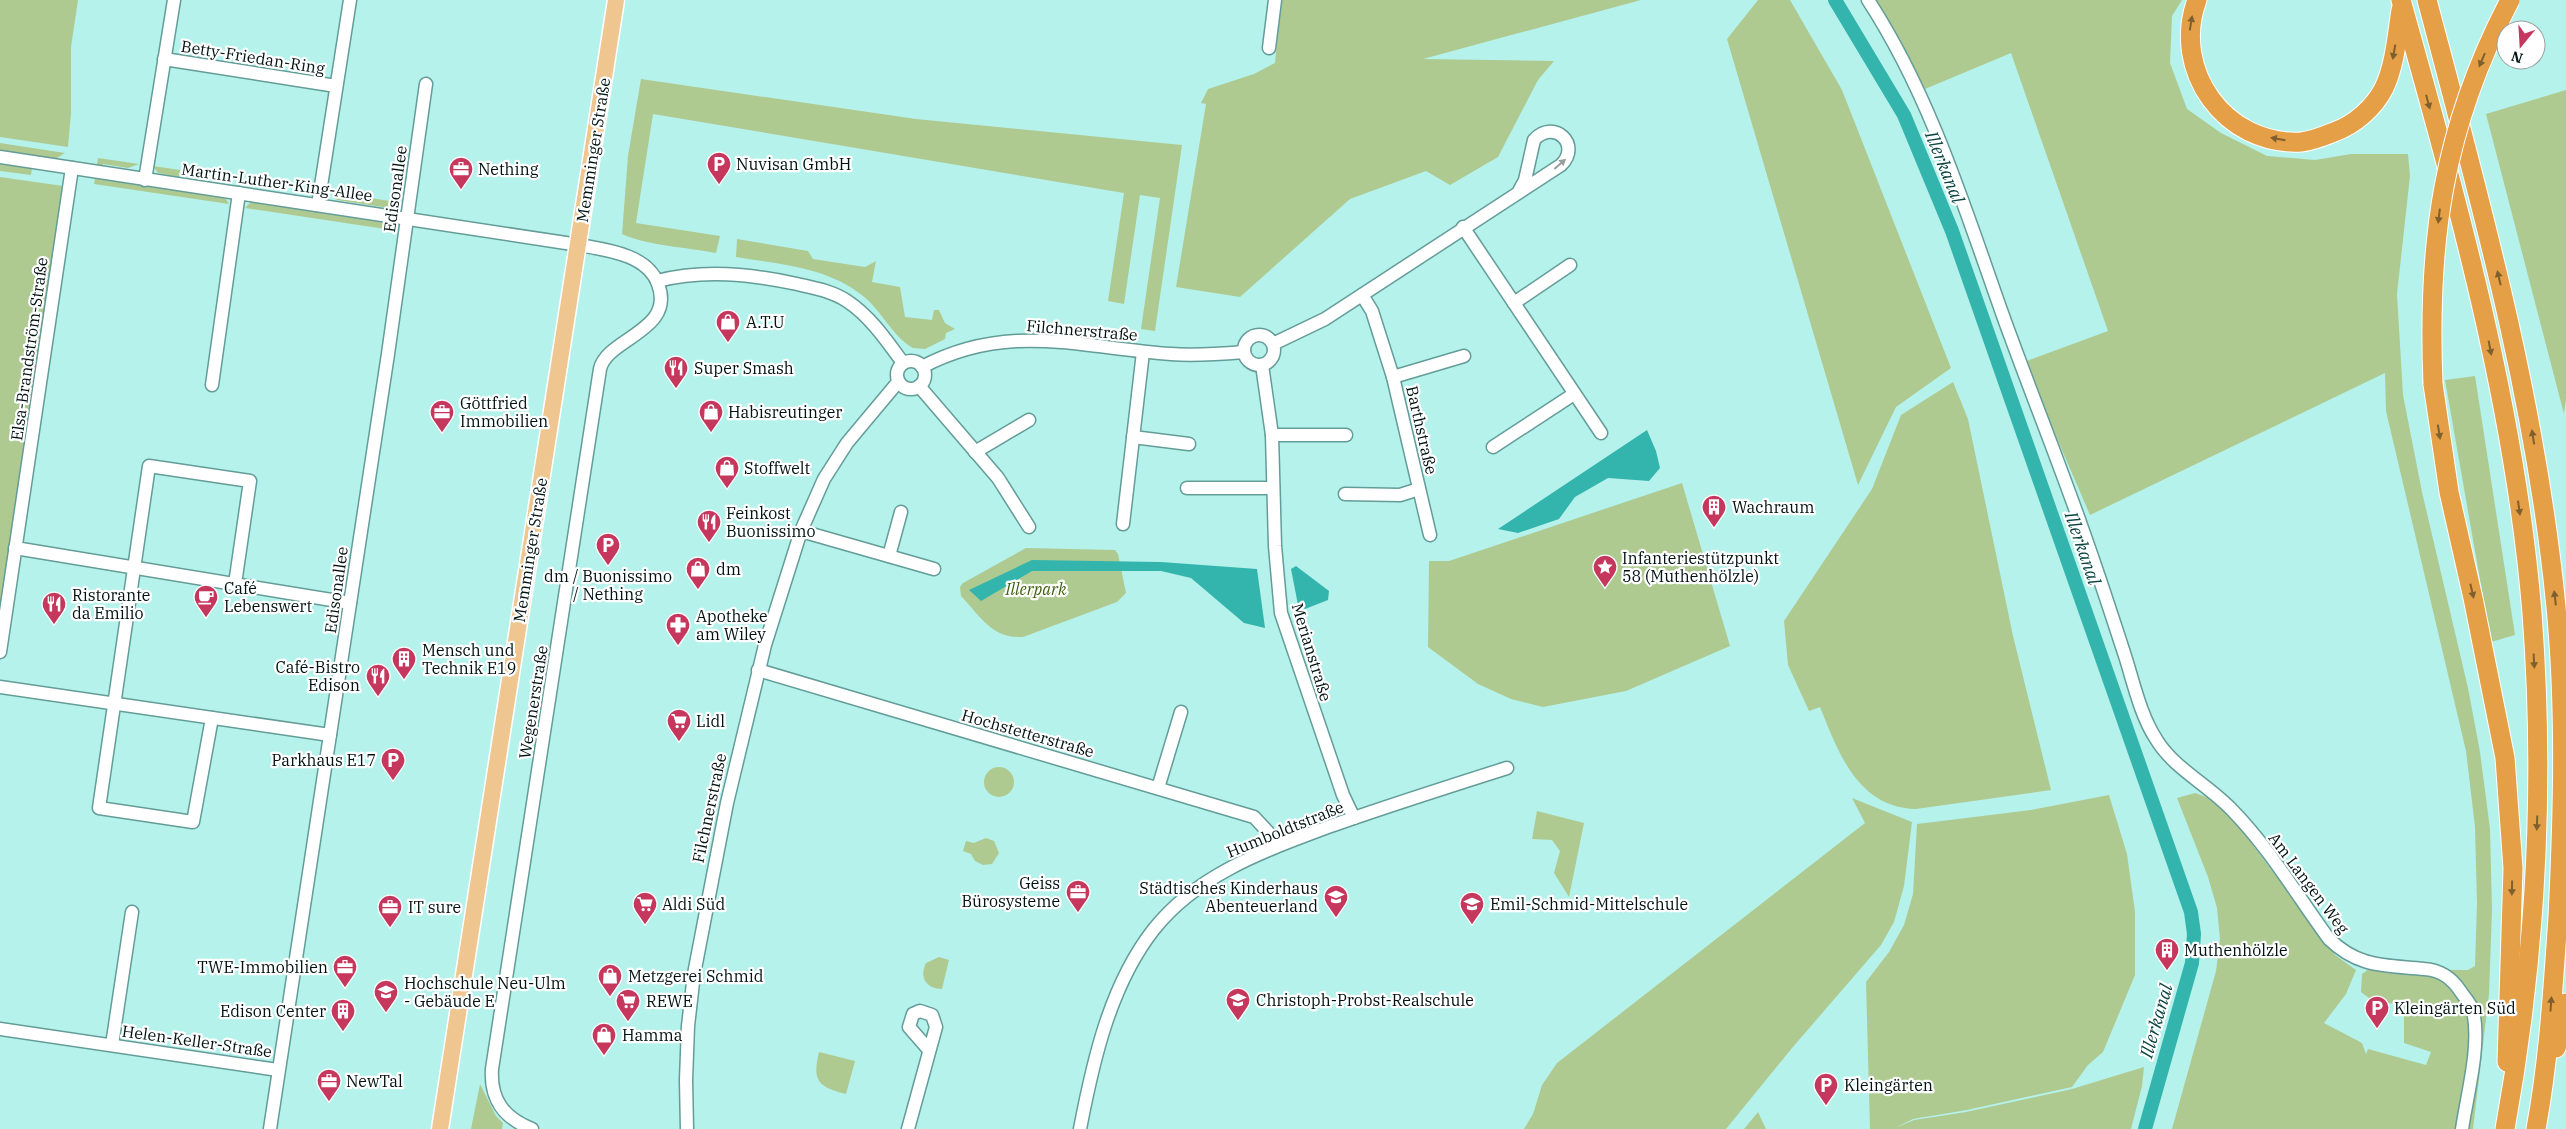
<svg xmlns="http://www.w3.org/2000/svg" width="2566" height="1129" font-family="'IBM Plex Serif',serif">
  <rect width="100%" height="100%" fill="#b6f2ec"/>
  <g fill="#aeca91">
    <path d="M0,0H78L71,47V113L68,147L0,137Z"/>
    <path d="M1281,0H1641L1423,59L1554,61L1538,80L1498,157L1450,185L1426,171L1350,199L1240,297L1176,287L1206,104L1201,103L1208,89L1254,74L1275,63Z"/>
    <path d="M1758,0H1790L1842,90L1951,368L1896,407L1858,485L1727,39Z"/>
    <path d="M1871,0H2182L2172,16L2170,63L2187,109L2221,133L2267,156L2315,160L2351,154H2408L2410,176L2397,294L2403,395L2422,492L2468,688L2480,752L2490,829L2492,910L2489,994L2473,1129H2172L2216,971L2220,939L2217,908L2208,877L2177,798L2195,793L2215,800L2240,828L2335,955L2356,970L2346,994L2324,1023L2362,1043L2366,1054L2368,1049L2426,1065L2431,1052L2404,1043V1005L2373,1001L2361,992L2362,974L2369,969L2468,970L2475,966L2477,904L2475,827L2466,751L2386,411L2385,373L2090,515L2024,362L2108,331L2011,53L1925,89Z"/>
    <path d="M641,79L916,119L1182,145L1155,331L1141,329L1160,198L1140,195L1124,304L1108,301L1124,193L653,114L636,223L720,236L716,253C685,247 649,246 622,234L628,156Z"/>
    <path d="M2566,90V398L2564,414L2486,114Z"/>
    <path d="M0,143L65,153L57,158H52L0,150Z"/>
    <path d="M98,158L139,164L128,168L103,164L101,169H96Z"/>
    <path d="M0,164L32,168L31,175L0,171Z"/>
    <path d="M153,166L180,170L179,177L158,173Z"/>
    <path d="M0,177L63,186L0,611Z"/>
    <path d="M95,178L220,197L226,199L229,204L94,184Z"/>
    <path d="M330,192L390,201L389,208L337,200Z"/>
    <path d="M251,202L386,221L385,229L245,208Z"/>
    <path d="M737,239L808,251L813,259L865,267L876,261L872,282L900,287L905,317L932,320L934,310H939L945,323L955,329L946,333L945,339L925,349L913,348C893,337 881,310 863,296C828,267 779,264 736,257Z"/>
    <path d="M2475,376L2515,635L2491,642L2445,380Z"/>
    <path d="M1953,382L1968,419L2013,636L2051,790L1916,809C1858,808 1838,752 1820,707L1809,711L1788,665L1784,621L1872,489L1901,415Z"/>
    <path d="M1682,483L1730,646L1626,691L1543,707L1511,699L1478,684L1428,647L1429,561H1449Z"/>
    <path d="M1026,548L1115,550L1118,554L1126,593L1117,602L1023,637C992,639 981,617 961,596L960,587L963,583Z"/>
    <circle cx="999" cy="782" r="15"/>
    <path d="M2109,795L2127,854L2135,912V975L2103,1052L2088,1065L2072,1087L1967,1110L1913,1119L1895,1128L1914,1120L1966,1112L2072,1089L2144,1067L2142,1086L2131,1129H1870L1866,982L1889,952L1904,925L1913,894L1917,824L2031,810Z"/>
    <path d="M1852,798L1912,822L1904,886L1894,922L1881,945L1792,1048L1726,1129H1524L1533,1114L1542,1085L1557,1063L1865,823Z"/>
    <path d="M1537,811L1584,823L1569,897L1554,873L1560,851L1552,840L1532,839Z"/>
    <path d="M986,838L994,841L999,853L992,864L983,865L975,861L971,854L963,851L966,841L974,843Z"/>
    <path d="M939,957L949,960L942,989C926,989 919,977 926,963Z"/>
    <path d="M819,1052L855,1061L846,1094C818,1087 812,1081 819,1052Z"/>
    <path d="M480,1084L496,1116L503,1123L502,1129H471Z"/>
    <path d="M1758,1112L1766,1129H1744Z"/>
  </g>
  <g fill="#33b5ad">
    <path d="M1647,430L1656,451L1660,468L1649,481L1608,478L1575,497L1559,519L1518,533L1498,529Z"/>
    <path d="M1032,560L1161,562L1257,569L1265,628L1244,623L1191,578L1161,571H1032L981,601L969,590Z"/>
    <path d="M1296,566L1329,591L1328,600L1305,609L1298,605L1291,569Z"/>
  </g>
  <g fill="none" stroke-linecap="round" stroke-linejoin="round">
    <path stroke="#33b5ad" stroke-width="14" d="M1835,0L1904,115L1952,231L2191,912L2194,934L2192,963L2145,1129"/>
    <defs>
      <g id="minor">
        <path d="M1868,0C1930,95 1964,206 2002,313C2030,391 2062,469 2089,548C2102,585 2114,622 2126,659C2134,685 2141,716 2156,739C2174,769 2209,785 2233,811C2270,849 2298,897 2329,939C2359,968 2385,965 2424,969C2441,970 2452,978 2461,992C2465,998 2471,1004 2473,1011C2481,1045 2467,1095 2462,1129"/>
        <path d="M1269,48L1275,0"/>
        <path d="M164,59L336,86"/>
        <path d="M0,157L579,245C606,250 647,254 658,284C676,331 607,338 600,369L492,1069C490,1100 504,1118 532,1129"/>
        <path d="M145,180L174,0"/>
        <path d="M318,205L350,0"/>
        <path d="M1463,227L1601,433"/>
        <path d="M657,281C704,269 750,274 797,284C814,288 832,291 847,301C870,316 887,341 903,363"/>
        <path d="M1362,295L1372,311L1393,377L1430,535"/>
        <path d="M1514,303L1570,265"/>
        <circle cx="1259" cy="350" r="15"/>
        <path d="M1273,344L1325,319L1561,165C1582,145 1554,118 1534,140L1525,180L1519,191"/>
        <circle cx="911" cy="375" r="14"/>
        <path d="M1262,365L1272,435L1275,546L1281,613L1343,795L1354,818"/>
        <path d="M922,367C1009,321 1080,348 1171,354C1195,356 1220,354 1244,352"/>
        <path d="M1393,377L1464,356"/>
        <path d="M212,385L239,193"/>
        <path d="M919,386L998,478L1029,527"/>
        <path d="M1272,435H1346"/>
        <path d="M1133,437L1189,444"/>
        <path d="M1493,447L1574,394"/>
        <path d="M975,452L1029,420"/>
        <path d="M1187,488H1273"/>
        <path d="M1345,494L1400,495L1419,489"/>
        <path d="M1123,524L1143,352"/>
        <path d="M801,531L934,569"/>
        <path d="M15,548L350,603"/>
        <path d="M889,556L901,512"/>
        <path d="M0,652L72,168"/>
        <path d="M758,670L1254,817L1268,832L1275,847"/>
        <path d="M0,687L330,735"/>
        <path d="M212,718L193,822L99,808L149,466L250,481L235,584"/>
        <path d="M1158,788L1181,712"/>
        <path d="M0,1029L278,1070"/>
        <path d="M112,1045L132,912"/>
        <path d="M270,1129L388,354L426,84"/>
        <path d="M687,1129L686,1080L688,1026L694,974L727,803L765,645L801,531L824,479L847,443L898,382"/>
        <path d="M908,1129L936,1027L932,1015L920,1011L913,1014L909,1027L929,1050"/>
        <path d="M1080,1129C1093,1061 1110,985 1154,929C1198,874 1264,851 1328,827C1387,806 1447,787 1507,768"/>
      </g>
      <path id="major" d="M440,1129L616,0"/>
      <g id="highway">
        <path d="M2197,0C2171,70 2225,146 2301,142C2312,141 2324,136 2334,132C2354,125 2374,108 2384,88C2395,65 2397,36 2401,10"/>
        <path d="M2401,0C2457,200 2515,405 2532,613C2545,785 2536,959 2505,1129"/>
        <path d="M2427,0C2480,200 2536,400 2556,607C2566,710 2563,814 2558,917C2553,988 2549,1059 2536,1129"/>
        <path d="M2433,384L2449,492L2473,598L2505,758L2513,868L2507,1062"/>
        <path d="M2556,1048L2564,1022L2566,1003"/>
      </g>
    </defs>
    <use href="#minor" stroke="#639c98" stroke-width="15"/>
    <use href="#major" stroke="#fff" stroke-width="19"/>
    <use href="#highway" stroke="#fff" stroke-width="21"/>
    <use href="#minor" stroke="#fff" stroke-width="12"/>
    <use href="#major" stroke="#efc590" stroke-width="16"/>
    <use href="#highway" stroke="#e59f46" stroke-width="19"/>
    <defs>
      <path id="highway-bridge" d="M2433,384C2427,241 2443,128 2510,0"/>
    </defs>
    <use href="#highway-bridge" stroke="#fff" stroke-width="21" stroke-linecap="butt"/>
    <use href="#highway-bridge" stroke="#e59f46" stroke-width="19"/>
  </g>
  <defs><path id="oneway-solid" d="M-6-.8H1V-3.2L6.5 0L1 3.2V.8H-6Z" transform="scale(1.25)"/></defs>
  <g fill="#7e602e">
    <use href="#oneway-solid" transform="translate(2191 23) rotate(-81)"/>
    <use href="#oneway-solid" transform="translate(2394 52) rotate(100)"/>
    <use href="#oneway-solid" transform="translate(2482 60) rotate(113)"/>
    <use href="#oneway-solid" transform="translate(2428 102) rotate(75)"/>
    <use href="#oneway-solid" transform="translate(2278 139) rotate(-170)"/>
    <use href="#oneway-solid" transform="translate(2439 216) rotate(97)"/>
    <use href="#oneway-solid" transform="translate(2499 278) rotate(-103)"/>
    <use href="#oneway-solid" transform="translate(2490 348) rotate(79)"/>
    <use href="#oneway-solid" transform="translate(2439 432) rotate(81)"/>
    <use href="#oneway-solid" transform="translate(2533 437) rotate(-99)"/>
    <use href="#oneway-solid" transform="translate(2519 508) rotate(82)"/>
    <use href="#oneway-solid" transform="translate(2472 591) rotate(77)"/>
    <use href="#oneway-solid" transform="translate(2555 598) rotate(-97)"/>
    <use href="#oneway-solid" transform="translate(2534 661) rotate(87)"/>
    <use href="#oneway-solid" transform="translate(2537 823) rotate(92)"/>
    <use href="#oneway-solid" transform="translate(2512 888) rotate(91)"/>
    <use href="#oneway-solid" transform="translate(2551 1004) rotate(-86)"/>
  </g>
  <use fill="#99a0a0" href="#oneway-solid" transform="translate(1560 164) rotate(-41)"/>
  <defs>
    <symbol id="parking-pin" viewBox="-11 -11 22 30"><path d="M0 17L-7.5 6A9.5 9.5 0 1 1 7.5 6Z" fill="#c6375d" stroke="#fff"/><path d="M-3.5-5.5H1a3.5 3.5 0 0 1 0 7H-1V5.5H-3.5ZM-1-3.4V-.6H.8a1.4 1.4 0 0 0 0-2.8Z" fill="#fff"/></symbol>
    <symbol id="office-pin" viewBox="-11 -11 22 30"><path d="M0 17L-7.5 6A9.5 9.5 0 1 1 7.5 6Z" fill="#c6375d" stroke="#fff"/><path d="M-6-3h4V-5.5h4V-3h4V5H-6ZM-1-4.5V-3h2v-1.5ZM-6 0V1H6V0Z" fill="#fff"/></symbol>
    <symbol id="shop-pin" viewBox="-11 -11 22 30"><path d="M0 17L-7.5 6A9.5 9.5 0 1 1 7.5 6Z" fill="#c6375d" stroke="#fff"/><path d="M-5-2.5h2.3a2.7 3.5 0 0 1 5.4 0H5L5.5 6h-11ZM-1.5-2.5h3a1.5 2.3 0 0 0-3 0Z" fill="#fff"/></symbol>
    <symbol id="restaurant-pin" viewBox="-11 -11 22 30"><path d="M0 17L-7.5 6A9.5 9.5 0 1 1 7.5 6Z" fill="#c6375d" stroke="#fff"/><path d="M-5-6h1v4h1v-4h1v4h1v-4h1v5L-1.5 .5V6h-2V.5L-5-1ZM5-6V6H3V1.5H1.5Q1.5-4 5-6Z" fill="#fff"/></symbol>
    <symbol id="building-pin" viewBox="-11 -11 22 30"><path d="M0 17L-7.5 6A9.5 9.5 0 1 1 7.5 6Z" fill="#c6375d" stroke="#fff"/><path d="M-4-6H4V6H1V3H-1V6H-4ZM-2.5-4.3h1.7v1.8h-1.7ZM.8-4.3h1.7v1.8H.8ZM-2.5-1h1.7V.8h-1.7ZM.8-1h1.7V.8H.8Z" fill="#fff"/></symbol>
    <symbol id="sight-pin" viewBox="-11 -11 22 30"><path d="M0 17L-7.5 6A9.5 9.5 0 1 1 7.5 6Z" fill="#c6375d" stroke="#fff"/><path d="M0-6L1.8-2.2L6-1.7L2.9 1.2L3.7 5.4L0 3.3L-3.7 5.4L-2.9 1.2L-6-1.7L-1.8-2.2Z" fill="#fff"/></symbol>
    <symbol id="cafe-pin" viewBox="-11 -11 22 30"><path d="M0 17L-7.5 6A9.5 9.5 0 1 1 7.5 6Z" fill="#c6375d" stroke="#fff"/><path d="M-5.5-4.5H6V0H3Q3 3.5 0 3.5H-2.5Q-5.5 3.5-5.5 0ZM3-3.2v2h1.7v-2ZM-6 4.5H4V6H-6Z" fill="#fff"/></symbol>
    <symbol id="pharmacy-pin" viewBox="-11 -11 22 30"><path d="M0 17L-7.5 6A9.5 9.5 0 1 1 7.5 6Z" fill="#c6375d" stroke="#fff"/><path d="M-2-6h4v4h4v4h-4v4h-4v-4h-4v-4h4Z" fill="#fff"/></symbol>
    <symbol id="supermarket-pin" viewBox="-11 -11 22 30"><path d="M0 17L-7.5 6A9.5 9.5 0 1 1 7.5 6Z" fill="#c6375d" stroke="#fff"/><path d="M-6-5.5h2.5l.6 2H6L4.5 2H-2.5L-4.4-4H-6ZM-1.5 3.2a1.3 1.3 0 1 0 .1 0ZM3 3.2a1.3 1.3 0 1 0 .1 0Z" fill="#fff"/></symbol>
    <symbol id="school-pin" viewBox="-11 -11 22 30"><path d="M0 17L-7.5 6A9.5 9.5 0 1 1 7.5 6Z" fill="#c6375d" stroke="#fff"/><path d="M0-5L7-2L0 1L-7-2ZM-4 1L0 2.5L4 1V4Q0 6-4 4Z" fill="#fff"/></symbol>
    <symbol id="university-pin" viewBox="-11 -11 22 30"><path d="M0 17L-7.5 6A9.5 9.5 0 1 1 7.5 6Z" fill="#c6375d" stroke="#fff"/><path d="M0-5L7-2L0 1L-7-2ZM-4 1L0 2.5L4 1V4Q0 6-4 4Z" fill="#fff"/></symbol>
  </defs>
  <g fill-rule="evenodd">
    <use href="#parking-pin" x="705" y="150" width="28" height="38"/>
    <use href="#office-pin" x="447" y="155" width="28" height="38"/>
    <use href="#shop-pin" x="714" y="308" width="28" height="38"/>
    <use href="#restaurant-pin" x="662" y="354" width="28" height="38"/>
    <use href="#office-pin" x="428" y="398" width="28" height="38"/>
    <use href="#shop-pin" x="697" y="398" width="28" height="38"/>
    <use href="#shop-pin" x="713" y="454" width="28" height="38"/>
    <use href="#building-pin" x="1700" y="493" width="28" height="38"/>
    <use href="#restaurant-pin" x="695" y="508" width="28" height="38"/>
    <use href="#parking-pin" x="594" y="531" width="28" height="38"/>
    <use href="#sight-pin" x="1591" y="553" width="28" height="38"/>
    <use href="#shop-pin" x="684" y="555" width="28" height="38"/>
    <use href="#cafe-pin" x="192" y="583" width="28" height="38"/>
    <use href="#restaurant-pin" x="40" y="590" width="28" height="38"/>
    <use href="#pharmacy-pin" x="664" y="611" width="28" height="38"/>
    <use href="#building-pin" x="390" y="645" width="28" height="38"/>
    <use href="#restaurant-pin" x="364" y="662" width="28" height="38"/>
    <use href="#supermarket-pin" x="665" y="707" width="28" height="38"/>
    <use href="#parking-pin" x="379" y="746" width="28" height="38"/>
    <use href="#office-pin" x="1064" y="878" width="28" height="38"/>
    <use href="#school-pin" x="1322" y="883" width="28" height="38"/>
    <use href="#supermarket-pin" x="631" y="890" width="28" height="38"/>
    <use href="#school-pin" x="1458" y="890" width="28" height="38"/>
    <use href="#office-pin" x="376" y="893" width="28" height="38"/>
    <use href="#building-pin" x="2153" y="936" width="28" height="38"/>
    <use href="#office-pin" x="331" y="953" width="28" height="38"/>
    <use href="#shop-pin" x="596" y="962" width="28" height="38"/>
    <use href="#university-pin" x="372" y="978" width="28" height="38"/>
    <use href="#school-pin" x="1224" y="986" width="28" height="38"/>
    <use href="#supermarket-pin" x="614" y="987" width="28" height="38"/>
    <use href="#parking-pin" x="2363" y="994" width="28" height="38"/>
    <use href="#building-pin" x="329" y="997" width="28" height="38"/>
    <use href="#shop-pin" x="590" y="1021" width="28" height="38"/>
    <use href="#office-pin" x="315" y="1067" width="28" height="38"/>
    <use href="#parking-pin" x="1812" y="1071" width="28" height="38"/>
  </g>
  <g text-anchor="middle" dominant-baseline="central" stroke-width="4.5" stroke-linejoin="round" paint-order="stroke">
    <g font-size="16" fill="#001211" stroke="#fff">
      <text transform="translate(253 57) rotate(9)">Betty-Friedan-Ring</text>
      <text transform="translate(593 150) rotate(-81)">Memminger Straße</text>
      <text transform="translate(277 182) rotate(8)">Martin-Luther-King-Allee</text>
      <text transform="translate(395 189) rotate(-82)">Edisonallee</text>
      <text transform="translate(1082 330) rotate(5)">Filchnerstraße</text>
      <text transform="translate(29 349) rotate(-82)">Elsa-Brandström-Straße</text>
      <text transform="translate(1422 430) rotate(77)">Barthstraße</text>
      <text transform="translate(530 550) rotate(-81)">Memminger Straße</text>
      <text transform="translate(336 590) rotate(-82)">Edisonallee</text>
      <text transform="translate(1312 652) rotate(73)">Merianstraße</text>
      <text transform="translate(533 702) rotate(-81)">Wegenerstraße</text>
      <text transform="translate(1028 733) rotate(16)">Hochstetterstraße</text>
      <text transform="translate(709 808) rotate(-78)">Filchnerstraße</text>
      <text transform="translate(1285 829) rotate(-22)">Humboldtstraße</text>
      <text transform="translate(2309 883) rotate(53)">Am Langen Weg</text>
      <text transform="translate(197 1041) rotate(8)">Helen-Keller-Straße</text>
    </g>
    <g font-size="16" fill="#001211" stroke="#fff" text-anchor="start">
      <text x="736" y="164">Nuvisan GmbH</text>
      <text x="478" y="169">Nething</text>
      <text x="746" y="322">A.T.U</text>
      <text x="694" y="368">Super Smash</text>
      <text x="460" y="403">Göttfried<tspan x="460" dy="18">Immobilien</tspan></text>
      <text x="728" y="412">Habisreutinger</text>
      <text x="744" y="468">Stoffwelt</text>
      <text x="1732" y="507">Wachraum</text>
      <text x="726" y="513">Feinkost<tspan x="726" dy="18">Buonissimo</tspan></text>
      <text x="1622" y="558">Infanteriestützpunkt<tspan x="1622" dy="18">58 (Muthenhölzle)</tspan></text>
      <text x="716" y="569">dm</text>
      <text x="608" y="576" text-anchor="middle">dm / Buonissimo<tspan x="608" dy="18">/ Nething</tspan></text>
      <text x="224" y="588">Café<tspan x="224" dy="18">Lebenswert</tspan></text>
      <text x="72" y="595">Ristorante<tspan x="72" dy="18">da Emilio</tspan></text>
      <text x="696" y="616">Apotheke<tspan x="696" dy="18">am Wiley</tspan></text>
      <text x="422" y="650">Mensch und<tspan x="422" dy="18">Technik E19</tspan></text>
      <text x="360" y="667" text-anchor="end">Café-Bistro<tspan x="360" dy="18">Edison</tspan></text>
      <text x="696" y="721">Lidl</text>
      <text x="376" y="760" text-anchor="end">Parkhaus E17</text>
      <text x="1060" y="883" text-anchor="end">Geiss<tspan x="1060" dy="18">Bürosysteme</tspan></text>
      <text x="1318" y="888" text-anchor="end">Städtisches Kinderhaus<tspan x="1318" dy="18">Abenteuerland</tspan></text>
      <text x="662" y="904">Aldi Süd</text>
      <text x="1490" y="904">Emil-Schmid-Mittelschule</text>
      <text x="408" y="907">IT sure</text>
      <text x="2184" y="950">Muthenhölzle</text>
      <text x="328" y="967" text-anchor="end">TWE-Immobilien</text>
      <text x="628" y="976">Metzgerei Schmid</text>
      <text x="404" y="983">Hochschule Neu-Ulm<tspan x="404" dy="18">- Gebäude E</tspan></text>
      <text x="1256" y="1000">Christoph-Probst-Realschule</text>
      <text x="646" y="1001">REWE</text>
      <text x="2394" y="1008">Kleingärten Süd</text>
      <text x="326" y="1011" text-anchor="end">Edison Center</text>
      <text x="622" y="1035">Hamma</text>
      <text x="346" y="1081">NewTal</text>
      <text x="1844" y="1085">Kleingärten</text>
    </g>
    <g font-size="16" font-style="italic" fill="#426211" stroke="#fff">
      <text x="1036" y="589">Illerpark</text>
    </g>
    <g font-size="18" font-style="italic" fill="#0b4441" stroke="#fff">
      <text transform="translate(1945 167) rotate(68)">Illerkanal</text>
      <text transform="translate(2083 548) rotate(71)">Illerkanal</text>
      <text transform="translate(2156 1021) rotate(-74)">Illerkanal</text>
    </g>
  </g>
  <g transform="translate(2521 45) rotate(198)"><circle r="24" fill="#ffffff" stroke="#99a0a0"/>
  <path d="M0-4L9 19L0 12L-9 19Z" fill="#c6375d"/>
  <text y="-8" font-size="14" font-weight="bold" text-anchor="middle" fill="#001211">N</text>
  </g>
</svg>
